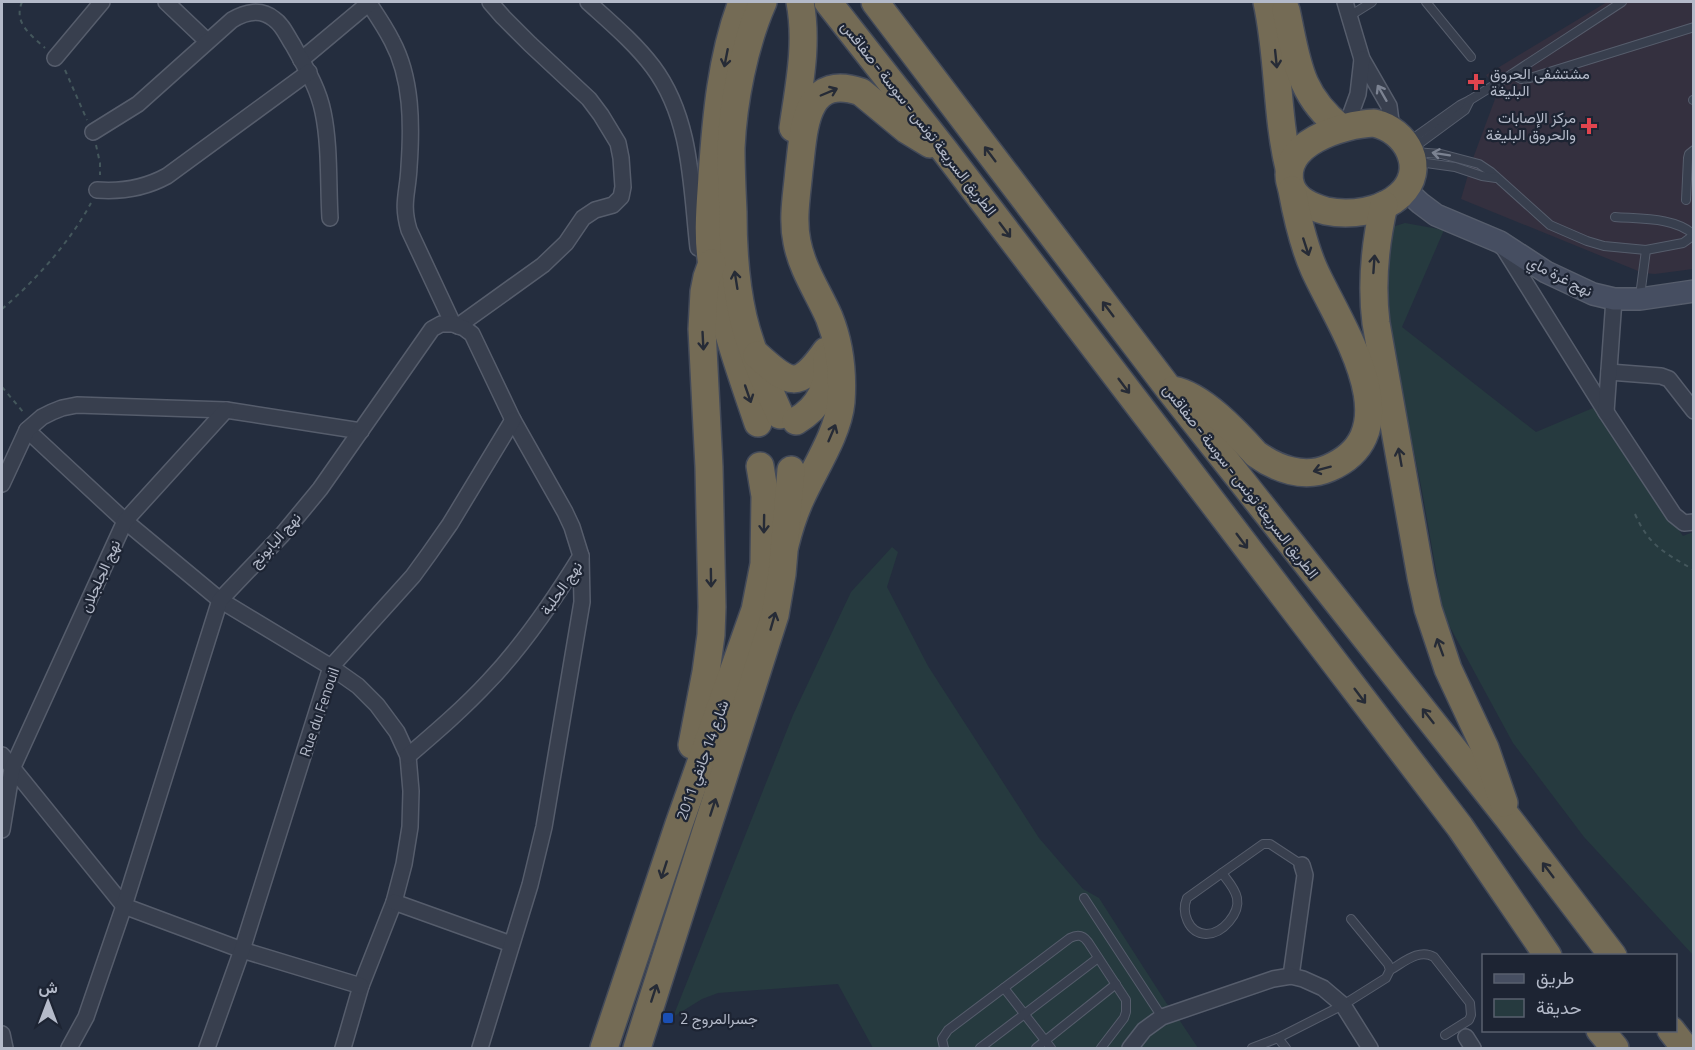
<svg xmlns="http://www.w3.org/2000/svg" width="1695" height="1050" font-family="'Titillium Web',Vazirmatn,sans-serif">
  <rect width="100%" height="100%" fill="#242d3e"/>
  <path fill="#34303f" d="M1607,2H1693V269L1655,274L1643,273L1461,199L1472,161L1498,91L1486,75Z"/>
  <g fill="#263a3f">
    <path d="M1405,223L1444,230L1402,327L1536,432L1593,408L1683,536L1693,532V955L1584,837L1513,743L1444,616L1422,491L1389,331L1384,237L1392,227Z"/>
    <path d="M892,547L898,552L887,587L928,666L1039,838L1083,889L1099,898L1167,1004L1180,1021L1198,1048H873L838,984L718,993L702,999L673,1017L793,715L851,592Z"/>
  </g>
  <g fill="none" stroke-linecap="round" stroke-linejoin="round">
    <defs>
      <g id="lane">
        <path d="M1426,2L1471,57"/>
        <path d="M1348,17L1372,2"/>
        <path d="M1512,74L1521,79L1530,78L1694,27"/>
        <path d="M1693,100H1694"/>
        <path d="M1408,142L1460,105L1470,100L1512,74L1622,2"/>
        <path d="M1412,149L1465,110L1470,100"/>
        <path d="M1414,152L1441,154L1479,164L1491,172L1550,225L1587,241L1604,246L1646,250L1683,243L1694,235"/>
        <path d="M1419,162L1455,167L1482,176L1496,178"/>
        <path d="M1686,200L1688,158L1689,154L1694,150"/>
        <path d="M1615,217C1639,219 1676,217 1694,235"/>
        <path d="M1640,296L1646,250"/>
        <path d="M1222,873C1227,880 1235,888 1237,898C1240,913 1223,934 1206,934C1188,933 1181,912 1187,898Z"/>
        <path d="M1222,873L1263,844H1270L1302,865"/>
        <path d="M1084,898L1162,1017"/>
        <path d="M1390,970C1403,963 1419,948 1434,957L1470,1003L1471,1015L1469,1020L1445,1035"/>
        <path d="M1004,988L1051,1048"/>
        <path d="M1278,1038L1286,1048"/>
        <path d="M944,1048L942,1039L948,1030L1070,938C1078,934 1083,935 1088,942L1126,1000V1012L1124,1018L1101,1048"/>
        <path d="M980,1048L1098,958"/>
        <path d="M1036,1048L1116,984"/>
        <path d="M1252,1048L1278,1038L1343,1005L1386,978L1390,970L1388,964L1351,919"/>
      </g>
      <g id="street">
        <path d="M166,2L207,41"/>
        <path d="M368,2C376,14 385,27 392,41C412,78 412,125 409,167C408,193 401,203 409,230L453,324"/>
        <path d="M588,2C610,22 635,43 653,67C692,119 691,187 698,248"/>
        <path d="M1345,2L1362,59L1389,106L1392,129"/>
        <path d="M55,58L102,2"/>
        <path d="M301,60L369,3"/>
        <path d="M1346,127L1358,94L1362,59"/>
        <path d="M93,132L138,104L232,20C245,12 261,8 274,19C283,25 287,36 293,45C305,67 318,87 323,112C330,145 328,184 330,218"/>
        <path d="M97,190C123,192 145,188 167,176L309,72"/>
        <path d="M1503,247L1606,412L1674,515L1684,523L1694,522"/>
        <path d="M458,326L543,265L566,243L583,218L595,210L613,205L621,197L623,187L621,158L618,143L601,115L589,99L530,44L503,17L490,2"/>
        <path d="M1609,372L1661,376L1669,379L1694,411"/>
        <path d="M1606,412L1614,299"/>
        <path d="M27,430L125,521L220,600L331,667L358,686L377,705L397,732L408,756L411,791L410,827L404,864L394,902L361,986L343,1048"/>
        <path d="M2,484L27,430L42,417L52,412L62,408L77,405L226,410L361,431"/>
        <path d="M2,755L124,906L242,950L361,986"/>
        <path d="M408,756C436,732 464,708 489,681C525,643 554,600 581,556"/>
        <path d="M2,830L12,769L125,521L226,410"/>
        <path d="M394,902L511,944"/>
        <path d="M1291,976L1305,875L1302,865"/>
        <path d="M2,1034L5,1048"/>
        <path d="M1466,1037L1473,1048"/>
        <path d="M69,1048L86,1017L124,906L220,600L282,535L320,489L432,329L441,324H453L464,328L472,334L513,420L565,512L572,527L581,556L582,602L544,827L530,885L480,1048"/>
        <path d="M207,1048L242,950L331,667L413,576L429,554L450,524L513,420"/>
        <path d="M1130,1048L1144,1030L1162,1017L1273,979L1291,976L1303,979L1323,988L1343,1005L1370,1048"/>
      </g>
      <path id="secondary" d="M1405,189L1420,203L1436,215L1500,242L1546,272L1593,294L1614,299H1640L1694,291"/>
      <g id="highway">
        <path d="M742,2C721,58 716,118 712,177C710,206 707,236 712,265C722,319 740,371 758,423"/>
        <path d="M763,2C744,45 733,102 731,148C731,170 732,191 733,212C733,248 735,282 743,317C751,351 766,383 780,415"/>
        <path d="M828,2L945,151L1460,827L1548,956"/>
        <path d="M875,2L1169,389L1508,818L1613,956"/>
        <path d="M1267,2C1279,56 1276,114 1289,168"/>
        <path d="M1286,10C1297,60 1298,94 1341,128"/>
        <path d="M1374,123C1407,130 1428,169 1400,195C1382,212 1349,216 1326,211C1312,207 1296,201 1291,186C1277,144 1343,124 1374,123Z"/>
        <path d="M793,128C799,86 808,44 800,2"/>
        <path d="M1384,205C1375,244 1371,283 1376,323L1421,577L1428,609L1448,669L1485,748L1504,803"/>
        <path d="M757,355C790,385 798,390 826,351"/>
        <path d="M1173,390C1202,395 1237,433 1256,454C1277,469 1304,479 1329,468C1415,431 1338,323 1314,269C1303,244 1297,217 1292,190"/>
        <path d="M796,421C820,407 830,386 827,359"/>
        <path d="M785,545C789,529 794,513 801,498C814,469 838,434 841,402C843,373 840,344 829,317C818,292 802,269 797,242C792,218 797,194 799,170C804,132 803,72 861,92L907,130L930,144"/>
        <path d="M692,745L706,672L711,635L712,607L709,467L702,329L704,292L707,277L712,263"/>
        <path d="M1600,1030L1615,1048"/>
        <path d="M1671,1030L1685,1048"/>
        <path d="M604,1048L679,824L755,610L764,564L765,496L760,466"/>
        <path d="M637,1048L775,615L782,574L791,470"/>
      </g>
    </defs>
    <use href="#lane" stroke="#565d6c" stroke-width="10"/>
    <use href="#street" stroke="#565d6c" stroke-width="18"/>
    <use href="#secondary" stroke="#565d6c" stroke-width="24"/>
    <use href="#highway" stroke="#434a59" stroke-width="30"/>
    <g stroke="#44575c" stroke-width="2" stroke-dasharray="4.5 4.5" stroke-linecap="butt">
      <path d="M22,2C13,23 31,35 45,48"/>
      <path d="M65,70L87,120"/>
      <path d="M96,145L100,163V175"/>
      <path d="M2,309C35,281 70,242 91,203"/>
      <path d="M2,387L24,413"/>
      <path d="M1635,514C1649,546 1665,553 1694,570"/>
    </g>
    <use href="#lane" stroke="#383f4e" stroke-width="8"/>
    <use href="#street" stroke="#383f4e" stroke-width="15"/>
    <use href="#secondary" stroke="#464e61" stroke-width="21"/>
    <use href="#highway" stroke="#746b55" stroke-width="27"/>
  </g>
  <defs><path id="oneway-shaft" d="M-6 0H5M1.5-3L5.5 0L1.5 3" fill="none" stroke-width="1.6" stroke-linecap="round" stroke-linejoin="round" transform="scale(1.5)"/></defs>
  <g stroke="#262b36">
    <use href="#oneway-shaft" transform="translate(726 58) rotate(101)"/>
    <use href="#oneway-shaft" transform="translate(1276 59) rotate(84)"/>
    <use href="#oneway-shaft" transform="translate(829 92) rotate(-23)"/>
    <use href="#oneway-shaft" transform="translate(990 154) rotate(-127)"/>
    <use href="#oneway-shaft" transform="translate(1005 230) rotate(53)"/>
    <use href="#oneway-shaft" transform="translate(1306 247) rotate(72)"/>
    <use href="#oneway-shaft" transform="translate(1374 264) rotate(-86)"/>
    <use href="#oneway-shaft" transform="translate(736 280) rotate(-99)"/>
    <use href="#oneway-shaft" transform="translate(1108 309) rotate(-127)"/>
    <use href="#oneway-shaft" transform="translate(703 341) rotate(87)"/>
    <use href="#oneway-shaft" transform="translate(1124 386) rotate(53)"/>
    <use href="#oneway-shaft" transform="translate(748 394) rotate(71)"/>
    <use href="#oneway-shaft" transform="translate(832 433) rotate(-67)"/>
    <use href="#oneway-shaft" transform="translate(1400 457) rotate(-100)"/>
    <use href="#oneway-shaft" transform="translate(1322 469) rotate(165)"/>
    <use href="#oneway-shaft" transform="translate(764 524) rotate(91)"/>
    <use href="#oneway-shaft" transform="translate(1242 541) rotate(53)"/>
    <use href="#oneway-shaft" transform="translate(711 578) rotate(89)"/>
    <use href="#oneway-shaft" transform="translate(773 621) rotate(-74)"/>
    <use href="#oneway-shaft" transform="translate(1440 647) rotate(-110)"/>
    <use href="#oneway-shaft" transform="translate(1360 696) rotate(53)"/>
    <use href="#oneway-shaft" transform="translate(1428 716) rotate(-128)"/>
    <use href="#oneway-shaft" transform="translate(713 807) rotate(-72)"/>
    <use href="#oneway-shaft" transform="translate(664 870) rotate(108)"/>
    <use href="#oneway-shaft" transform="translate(1548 870) rotate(-127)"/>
    <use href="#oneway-shaft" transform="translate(654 993) rotate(-72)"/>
  </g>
  <g stroke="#7c8392">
    <use href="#oneway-shaft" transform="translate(1382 93) rotate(-120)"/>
    <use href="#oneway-shaft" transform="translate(1441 154) rotate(-171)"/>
  </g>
  <g fill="#e0444e" stroke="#1d2433" stroke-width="2">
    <path d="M1473 73h6v6h6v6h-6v6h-6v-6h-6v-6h6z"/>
    <path d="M1586 117h6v6h6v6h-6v6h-6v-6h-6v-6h6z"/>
  </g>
  <rect fill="#1a4fb4" stroke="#1d2433" stroke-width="2" x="662" y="1012" width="12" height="12" rx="3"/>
  <g text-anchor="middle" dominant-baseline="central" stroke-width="4.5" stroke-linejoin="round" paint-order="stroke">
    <g font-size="15" fill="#b4bac9" stroke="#1d2433" text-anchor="start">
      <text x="1490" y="73">مشتشفى الحروق<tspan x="1490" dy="17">البليغة</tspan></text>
      <text x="1576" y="117" text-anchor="end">مركز الإصابات<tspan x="1576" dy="17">والحروق البليغة</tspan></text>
      <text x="680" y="1018">جسرالمروج 2</text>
    </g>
    <g font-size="15" fill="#b4bac9" stroke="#1d2433">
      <text transform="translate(919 118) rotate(52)">الطريق السريعة تونس - سوسة - صفاقس</text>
      <text transform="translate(1560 276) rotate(27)">نهج غرة ماي</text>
      <text transform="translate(1241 481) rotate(52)">الطريق السريعة تونس - سوسة - صفاقس</text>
      <text transform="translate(275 540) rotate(-48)">نهج البابونج</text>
      <text transform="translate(100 576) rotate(-66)">نهج الجلجلان</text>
      <text transform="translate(561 588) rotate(-55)">نهج الحلبة</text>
      <text transform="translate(319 712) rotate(-71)">Rue du Fenouil</text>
      <text transform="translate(702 760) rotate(-70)">شارع 14 جانفي 2011</text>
    </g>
  </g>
  <rect width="1695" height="1050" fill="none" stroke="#b4bac9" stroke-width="6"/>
  <rect x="1482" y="954" width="195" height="78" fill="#1d2433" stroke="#59606f" stroke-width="1.5"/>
  <rect x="1494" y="974" width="30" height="9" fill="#464e61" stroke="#59606f" stroke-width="1.5"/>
  <text x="1536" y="984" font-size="18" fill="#b4bac9">طريق</text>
  <rect x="1494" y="999" width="30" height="18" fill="#263a3f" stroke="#59606f" stroke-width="1.5"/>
  <text x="1536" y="1014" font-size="18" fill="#b4bac9">حديقة</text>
  <g transform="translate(48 1002)" stroke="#1d2433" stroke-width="4.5" paint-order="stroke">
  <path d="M0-4.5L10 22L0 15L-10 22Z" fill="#b4bac9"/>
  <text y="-9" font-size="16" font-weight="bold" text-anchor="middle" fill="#b4bac9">ش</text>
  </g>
</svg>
